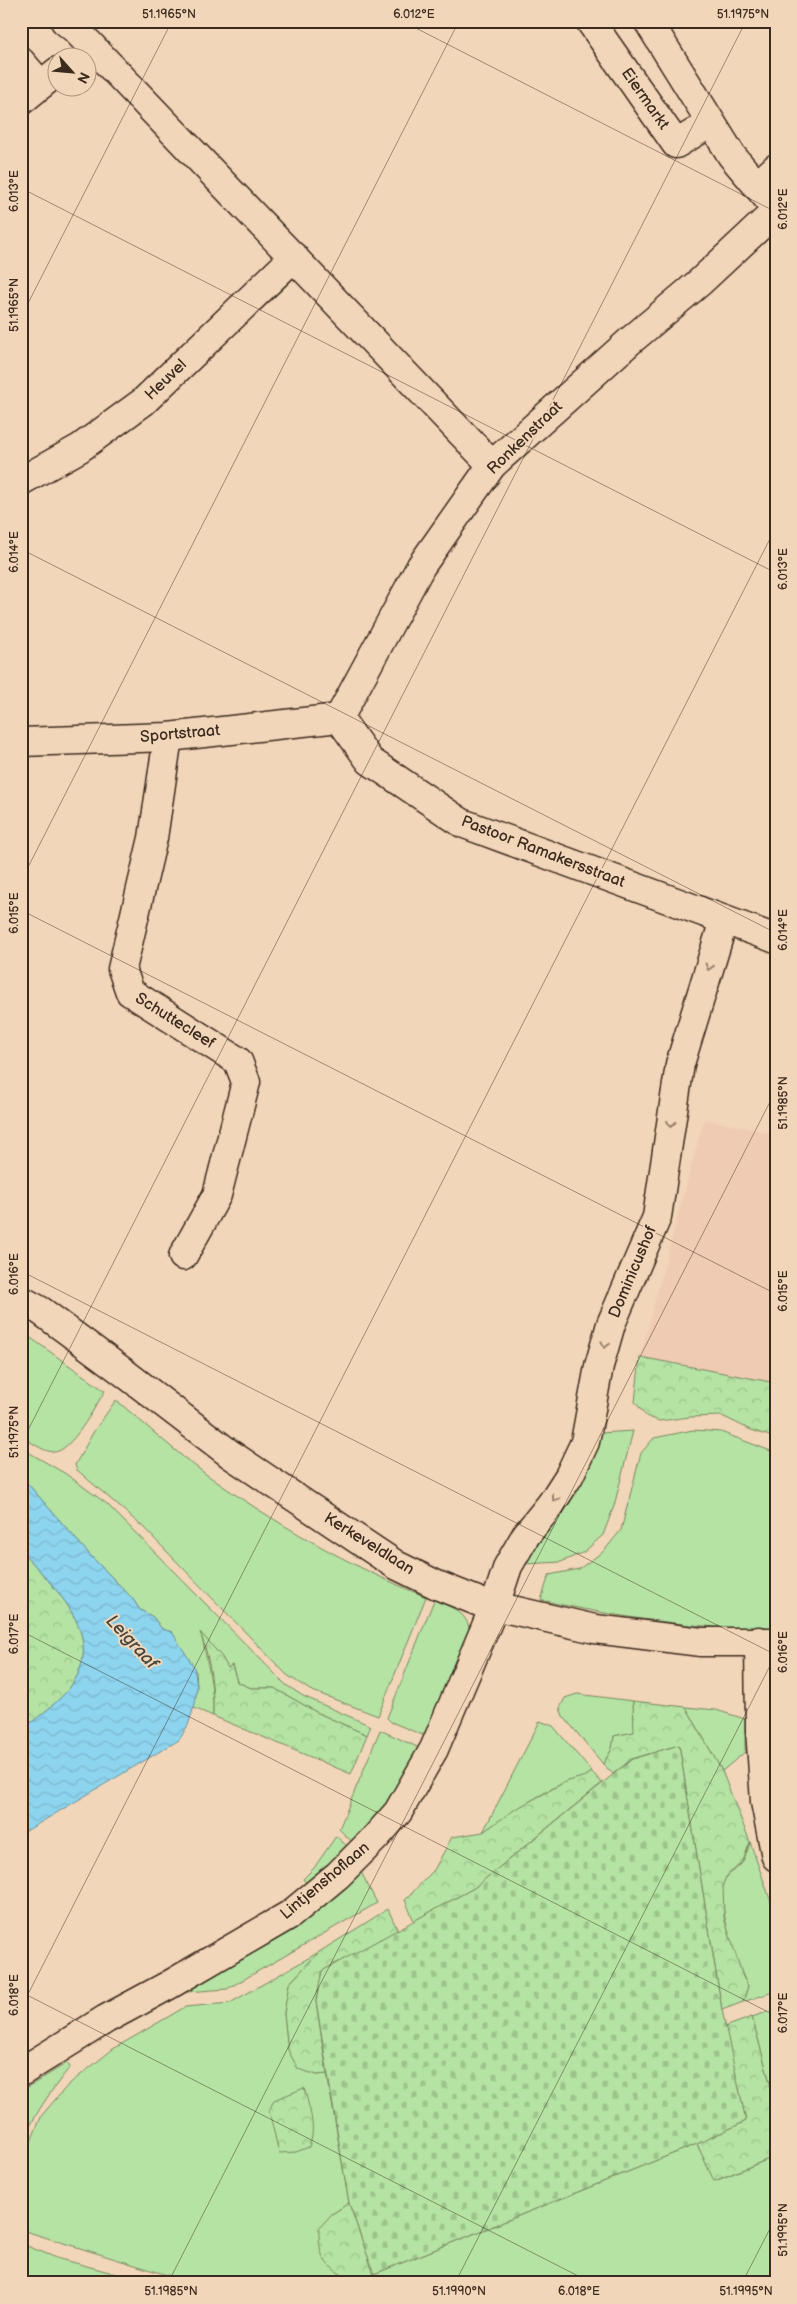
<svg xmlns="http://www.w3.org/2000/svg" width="797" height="2304" font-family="'Balsamiq Sans',sans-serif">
  <defs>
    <pattern id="forest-crowns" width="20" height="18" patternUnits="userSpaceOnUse" patternTransform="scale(1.25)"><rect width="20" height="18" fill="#b4e3a3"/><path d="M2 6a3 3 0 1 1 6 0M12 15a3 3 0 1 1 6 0" fill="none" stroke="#9cc38c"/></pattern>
    <pattern id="cemetery-stones" width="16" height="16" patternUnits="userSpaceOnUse" patternTransform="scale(1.25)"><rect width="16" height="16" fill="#b4e3a3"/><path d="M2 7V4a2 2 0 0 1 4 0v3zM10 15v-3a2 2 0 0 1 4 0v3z" fill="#9cc38c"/></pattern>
    <pattern id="water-waves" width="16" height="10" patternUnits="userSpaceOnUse" patternTransform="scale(1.25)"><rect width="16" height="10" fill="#8dd4ee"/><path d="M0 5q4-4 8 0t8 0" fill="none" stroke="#7bb6cc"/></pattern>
  </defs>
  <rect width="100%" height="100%" fill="#f2d6b9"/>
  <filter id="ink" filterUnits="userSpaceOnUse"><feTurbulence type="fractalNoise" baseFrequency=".02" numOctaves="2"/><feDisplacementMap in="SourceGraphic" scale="10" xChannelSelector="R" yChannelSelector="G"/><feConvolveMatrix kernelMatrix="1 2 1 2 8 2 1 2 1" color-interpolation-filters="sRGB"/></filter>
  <g filter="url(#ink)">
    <path fill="#efcbb3" d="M704,1119L776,1134V1438L751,1430L722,1416L690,1417L659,1421L646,1416L635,1402L640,1357Z"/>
    <g fill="#b4e3a3" stroke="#788660">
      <path d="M21,1331L105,1391C95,1406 71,1453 53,1452C42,1451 30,1441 21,1436Z"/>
      <path d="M116,1400C146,1425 175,1452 207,1475C276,1524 348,1565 426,1597L378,1716L310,1690L287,1675L143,1527L77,1470L75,1465L94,1431Z"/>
      <path d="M693,1430L721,1432L776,1453V1630C696,1628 618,1618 541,1600L549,1575L579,1569L604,1551L621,1530L641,1453L654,1438Z"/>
      <path d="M633,1431L614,1506L603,1535L584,1552L561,1562L524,1564L570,1500L589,1463L600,1433Z"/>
      <path d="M21,1448L66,1474L107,1504L286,1685L303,1696L371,1726L367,1735L318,1713L274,1688H251L237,1682L232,1665L228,1668L201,1634C207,1660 214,1687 213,1716L194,1708L197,1686L196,1672L172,1632L162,1629L153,1617L140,1610L132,1598L89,1554L21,1476Z"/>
      <path d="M434,1600C451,1607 466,1611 470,1631L430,1738L391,1722L387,1718Z"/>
      <path d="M577,1694L633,1701L635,1732L614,1736L612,1749L603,1764L563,1716L560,1708L565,1698Z"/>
      <path d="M686,1707L716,1710L745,1719V1752L722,1771Z"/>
      <path d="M540,1721L553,1726L592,1772C583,1779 573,1779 563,1783C535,1797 509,1814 483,1832Z"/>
      <path d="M380,1730L424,1750L408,1777L355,1845L339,1829Z"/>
      <path d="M336,1836L351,1850L309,1886L303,1879L314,1868Z"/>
      <path d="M750,1842L776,1916V1991L743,2002L748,1986C737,1967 717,1903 723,1883C727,1873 739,1869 744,1860C746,1855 748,1848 750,1842Z"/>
      <path d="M361,1872L377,1903L227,1989L187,1992L301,1921Z"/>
      <path d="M319,1952L289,1984L284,2013L288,2050L317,2075L327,2074L349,2203L332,2214L339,2272C353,2279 360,2283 374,2274L697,2144L715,2181L776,2156V2283H193L25,2231L21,2220V2189L25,2155L42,2115L68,2085L113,2049L185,2007L230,2003Z"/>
      <path d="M776,2009V2105L752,2017Z"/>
      <path d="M67,2063L70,2067C50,2092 33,2116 21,2146V2094L28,2087Z"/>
      <path d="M22,2244L57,2258L150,2283H55L21,2277Z"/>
    </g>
    <g fill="url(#forest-crowns)" stroke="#788660">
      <path d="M640,1357L776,1383V1438L751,1430L722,1416L690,1417L659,1421L646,1416L635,1402Z"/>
      <path d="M21,1550C54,1588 112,1638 67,1691C54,1706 36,1718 21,1731Z"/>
      <path d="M200,1632L222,1657L228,1668L232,1665L237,1682L251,1688H274L318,1713L367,1735L351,1774L213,1716C214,1688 210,1658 200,1632Z"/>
      <path d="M633,1701L686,1707L722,1771L750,1842L743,1861L726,1877L723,1884L724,1918L743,1977L748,1986L743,2002L722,2010L679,1745L632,1759L613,1774L603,1764L612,1749L614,1736L634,1732Z"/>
      <path d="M592,1772L602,1783L474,1888L414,1921L405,1900L434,1870L452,1837L483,1832L514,1810L565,1782L586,1776Z"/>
      <path d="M388,1909L398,1931L322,1971L316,2001L327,2074L317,2075L298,2069L288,2050L284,2013L289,1984L319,1952Z"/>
      <path d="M752,2017L776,2105V2156L714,2181L697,2144L746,2121L725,2027Z"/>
      <path d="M304,2088C309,2107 317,2128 309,2147L296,2152L279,2153L269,2111L274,2100Z"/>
      <path d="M349,2203L374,2274C371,2275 367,2279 364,2280C353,2283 333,2271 326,2262C319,2253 319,2239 319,2228L332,2214Z"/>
    </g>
    <path fill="url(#cemetery-stones)" stroke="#788660" d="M679,1745L722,2010L746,2121L697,2144L374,2274L349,2203L346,2186L316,2001L322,1971L474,1888L632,1759Z"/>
    <path fill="url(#water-waves)" stroke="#6c909b" d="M21,1476L89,1554L132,1598L140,1610L153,1617L162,1629L172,1632L194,1667L197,1686L195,1704L188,1725L179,1740L21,1834V1731C36,1718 54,1706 67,1691C112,1638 54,1588 21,1550Z"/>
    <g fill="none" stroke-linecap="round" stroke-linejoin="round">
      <defs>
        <g id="minor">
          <path d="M65,21L75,29L492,465"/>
          <path d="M590,21L676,144L711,123"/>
          <path d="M648,21L732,156L776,208"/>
          <path d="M21,62L40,84"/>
          <path d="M21,101L58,71"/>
          <path d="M757,186L776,168"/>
          <path d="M21,481L80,448L143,402L294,257"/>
          <path d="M339,718L421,566L492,465L630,341L700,282L776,211"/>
          <path d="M339,718L370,761L462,823L776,939"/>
          <path d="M168,737L153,838L122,969L130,992L238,1061L246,1082L217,1195L183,1256"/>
          <path d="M21,742L168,737L339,718"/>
          <path d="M21,1300L41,1311L122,1371L230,1454L396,1565L437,1585L482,1603L595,1629L701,1642H776"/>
          <path d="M759,1641L760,1729L765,1802L776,1857"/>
          <path d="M21,2072L106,2019L169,1985L291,1914L338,1875L376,1837L398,1812L434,1749L495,1605L508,1566L526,1535L551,1504L569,1476L585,1442L599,1366L611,1324L657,1217L680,1064L724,920"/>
        </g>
      </defs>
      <use href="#minor" stroke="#3b2a1e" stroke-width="31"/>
      <use href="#minor" stroke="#f2d6b9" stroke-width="28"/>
    </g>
    <defs><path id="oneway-chevron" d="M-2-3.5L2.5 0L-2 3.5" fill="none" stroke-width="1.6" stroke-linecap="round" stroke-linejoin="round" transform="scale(1.25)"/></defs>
    <g stroke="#96806c">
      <use href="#oneway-chevron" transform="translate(709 967) rotate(107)"/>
      <use href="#oneway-chevron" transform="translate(671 1124) rotate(98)"/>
      <use href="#oneway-chevron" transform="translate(605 1345) rotate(106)"/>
      <use href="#oneway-chevron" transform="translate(555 1498) rotate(124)"/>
    </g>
  </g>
  <path fill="none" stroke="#3b2a1e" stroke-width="1" stroke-opacity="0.45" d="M402,21L776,212M21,188L776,573M21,317L172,21M21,549L776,933M21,881L459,21M21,910L776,1294M21,1271L776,1655M21,1444L746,21M21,1631L776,2016M21,1992L592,2283M21,2008L776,527M168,2283L776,1090M455,2283L776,1654M742,2283L776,2217"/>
  <g text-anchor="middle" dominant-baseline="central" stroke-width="4" stroke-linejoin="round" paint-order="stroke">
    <g font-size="16" fill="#3b2a1e" stroke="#f2d6b9">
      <text transform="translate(645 99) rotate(55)">Eiermarkt</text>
      <text transform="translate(166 380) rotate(-44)">Heuvel</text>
      <text transform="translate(525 438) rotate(-44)">Ronkenstraat</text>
      <text transform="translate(180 734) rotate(-5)">Sportstraat</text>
      <text transform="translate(543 852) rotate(21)">Pastoor Ramakersstraat</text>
      <text transform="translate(175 1021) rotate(32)">Schuttecleef</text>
      <text transform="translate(633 1272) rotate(-67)">Dominicushof</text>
      <text transform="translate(369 1544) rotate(32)">Kerkeveldlaan</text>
      <text transform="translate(325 1881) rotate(-40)">Lintjenshoflaan</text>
    </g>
    <g font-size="18" font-style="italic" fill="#47443d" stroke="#f2d6b9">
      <text transform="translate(132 1642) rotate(47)">Leigraaf</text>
    </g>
  </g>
  <rect width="797" height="2304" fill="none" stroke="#f2d6b9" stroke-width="55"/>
  <g transform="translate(72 72) rotate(117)"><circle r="24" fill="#f2d6b9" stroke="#a9917b"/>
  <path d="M0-4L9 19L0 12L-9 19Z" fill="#3b2a1e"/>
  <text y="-8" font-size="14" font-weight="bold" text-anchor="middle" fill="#3b2a1e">N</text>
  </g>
  <rect x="28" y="28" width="742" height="2248" fill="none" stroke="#3b2a1e" stroke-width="2"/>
  <g font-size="12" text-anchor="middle" fill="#3b2a1e">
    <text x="169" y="18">51.1965°N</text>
    <text x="414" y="18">6.012°E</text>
    <text x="743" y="18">51.1975°N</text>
    <text transform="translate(14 191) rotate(-90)" y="4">6.013°E</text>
    <text transform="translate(783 209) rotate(-90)" y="4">6.012°E</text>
    <text transform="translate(14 305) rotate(-90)" y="4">51.1965°N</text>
    <text transform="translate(14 552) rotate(-90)" y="4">6.014°E</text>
    <text transform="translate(783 569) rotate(-90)" y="4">6.013°E</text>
    <text transform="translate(14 913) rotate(-90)" y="4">6.015°E</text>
    <text transform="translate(783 930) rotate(-90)" y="4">6.014°E</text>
    <text transform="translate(783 1103) rotate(-90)" y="4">51.1985°N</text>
    <text transform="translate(14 1274) rotate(-90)" y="4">6.016°E</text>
    <text transform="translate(783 1291) rotate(-90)" y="4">6.015°E</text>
    <text transform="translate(14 1432) rotate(-90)" y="4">51.1975°N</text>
    <text transform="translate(14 1634) rotate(-90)" y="4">6.017°E</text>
    <text transform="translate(783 1652) rotate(-90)" y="4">6.016°E</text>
    <text transform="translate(14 1995) rotate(-90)" y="4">6.018°E</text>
    <text transform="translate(783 2013) rotate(-90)" y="4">6.017°E</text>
    <text transform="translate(783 2230) rotate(-90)" y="4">51.1995°N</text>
    <text x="171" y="2295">51.1985°N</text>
    <text x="459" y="2295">51.1990°N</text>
    <text x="579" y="2295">6.018°E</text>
    <text x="746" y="2295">51.1995°N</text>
  </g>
</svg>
